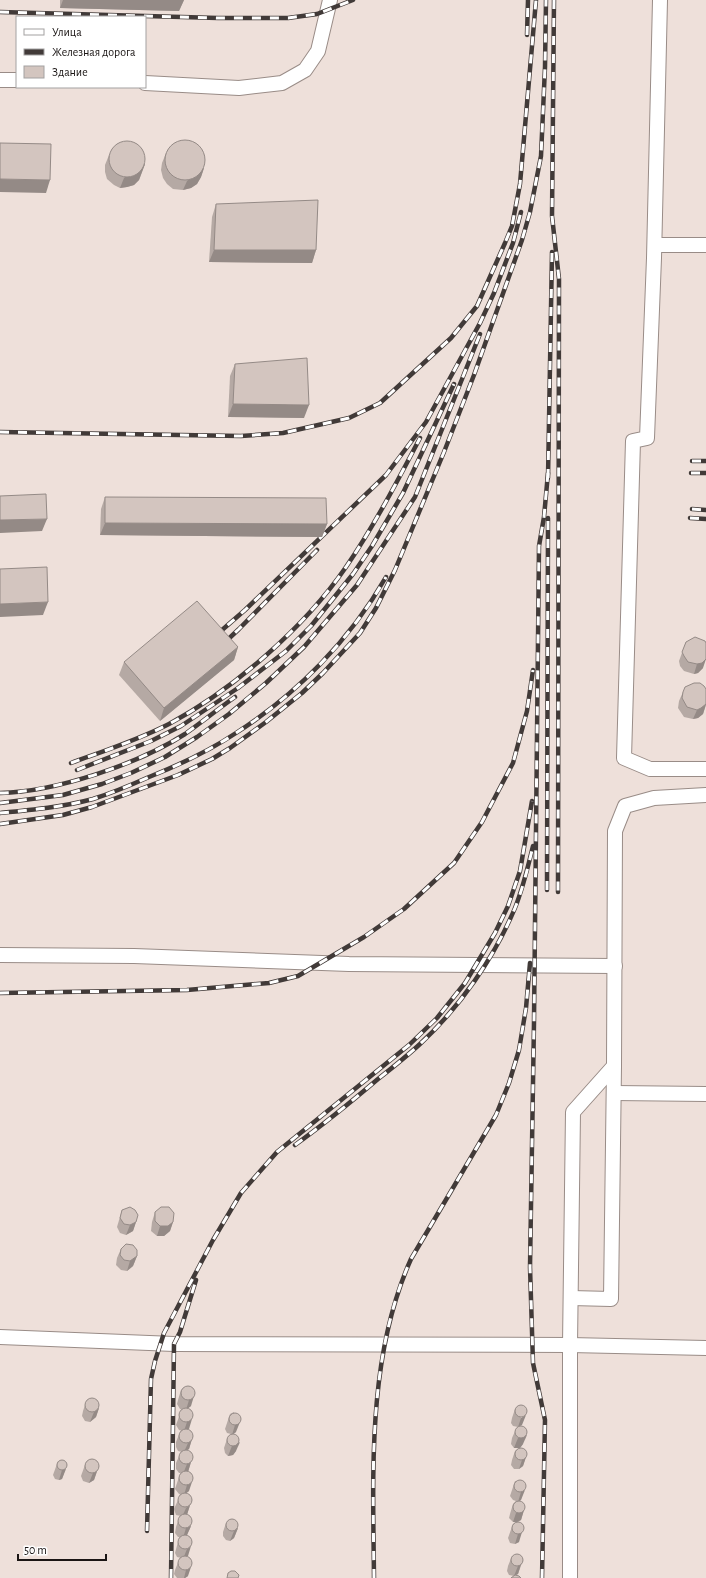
<svg xmlns="http://www.w3.org/2000/svg" width="706" height="1578" font-family="'Alegreya Sans',sans-serif">
  <rect width="100%" height="100%" fill="#eee0da"/>
  <g fill="none" stroke-linecap="round" stroke-linejoin="round">
    <defs>
      <g id="minor">
        <path d="M660,0L654,258L647,438L633,441L624,758L650,769H706"/>
        <path d="M0,80H17"/>
        <path d="M145,83L239,88L282,83L305,70L318,51L330,0"/>
        <path d="M655,245H706"/>
        <path d="M0,955L134,956L349,964L615,966"/>
        <path d="M614,1093L706,1094"/>
        <path d="M571,1298L611,1299L614,1066L615,831L625,806L654,798L706,795"/>
        <path d="M0,1337L174,1344L570,1345L706,1348"/>
        <path d="M570,1578V1345L573,1112L614,1066"/>
      </g>
    </defs>
    <use href="#minor" stroke="#998c87" stroke-width="16"/>
    <use href="#minor" stroke="#fff" stroke-width="14"/>
    <defs>
      <g id="rail">
        <path d="M554,0L552,216L559,279L558,892"/>
        <path d="M0,12L218,18H288L317,14L353,0"/>
        <path d="M527,35L528,0"/>
        <path d="M0,432L241,436L283,433L349,418L380,403L451,338L477,306L505,243L512,226L520,184L536,0"/>
        <path d="M692,461H706"/>
        <path d="M691,473H706"/>
        <path d="M548,478L552,252"/>
        <path d="M692,509L706,510"/>
        <path d="M690,518L706,519"/>
        <path d="M214,637L245,610L386,475L426,422L480,323L494,293L513,243L521,212"/>
        <path d="M222,645L239,629L317,550"/>
        <path d="M71,763C104,751 138,740 169,724C234,689 304,628 346,567C374,526 397,482 420,438"/>
        <path d="M77,770L151,741L181,726L238,688L286,651L311,626L353,574L372,546L403,493L454,384"/>
        <path d="M0,793C56,792 138,764 185,734C202,722 218,709 235,697"/>
        <path d="M0,803L63,795L102,784L131,773L165,757L197,737L229,714L266,683L304,647L357,585L415,497L480,334"/>
        <path d="M0,813C31,810 63,807 93,799C112,793 131,785 149,777C179,765 209,751 236,733C297,694 350,640 386,577"/>
        <path d="M0,824L63,815L92,807L178,775L212,759L230,748L266,722L302,693L323,673L360,633L376,608L395,570L444,452L474,375L522,240L530,212L541,156L545,67L546,0"/>
        <path d="M547,890L548,518"/>
        <path d="M0,993L187,990L269,983L298,976L364,937L404,909L454,863L482,822L513,763L527,711L533,670"/>
        <path d="M295,1145C324,1124 351,1102 378,1079C392,1068 407,1056 420,1044C460,1007 494,958 515,908C523,888 528,867 533,846"/>
        <path d="M147,1531L151,1379L155,1361L164,1333L213,1240L241,1193L277,1152L409,1045L437,1018L465,983L495,933L508,906L520,871L532,801"/>
        <path d="M171,1578L174,1344L180,1332L196,1280"/>
        <path d="M374,1578C373,1473 367,1357 411,1259L496,1115L509,1083L519,1050L526,1008L530,963"/>
        <path d="M542,1578L545,1420L533,1363L530,1267L534,1022L539,546L544,517L548,473"/>
      </g>
    </defs>
    <use href="#rail" stroke="#413a38" stroke-width="4.5"/>
    <use href="#rail" stroke="#fff" stroke-width="3" stroke-dasharray="9" stroke-linecap="butt"/>
  </g>
  <g fill="#b5a9a4">
    <path d="M60,0H184L179,11L60,8Z"/>
    <path d="M166,153L204,168L201,177L197,184L191,188L183,190L173,189L167,184L163,178L161,170L162,163Z"/>
    <path d="M109,155L145,164L139,180L134,185L127,187L120,188L114,185L107,179L105,172V165Z"/>
    <path d="M216,204L316,250L312,263L209,262L212,217Z"/>
    <path d="M235,364L304,418L228,417L230,376Z"/>
    <path d="M105,497L327,524L322,537L100,535L101,509Z"/>
    <path d="M686,642L703,668L698,673L694,674L684,671L680,666L679,661Z"/>
    <path d="M238,647L234,660L160,721L119,675L124,662Z"/>
    <path d="M706,689V705L703,714L698,718L693,719L684,717L678,708L679,701L683,692Z"/>
    <path d="M122,1210L136,1222L133,1231L126,1235L120,1233L117,1227Z"/>
    <path d="M155,1212L173,1222L170,1231L164,1236H157L151,1231L152,1222Z"/>
    <path d="M121,1249L137,1256L133,1266L127,1271L121,1270L116,1265L117,1258Z"/>
    <path d="M185,1387L191,1406L188,1408L189,1429H188L192,1439L189,1449L187,1450L191,1462L188,1472H187L189,1491L186,1493L192,1500L187,1514L191,1526L187,1535L188,1556H187L188,1576L185,1578H177L174,1574L175,1570L179,1560L181,1558L177,1557L175,1553L179,1538L181,1537H178L175,1533L176,1527L179,1518L181,1516L176,1515L174,1509L178,1500L181,1495L179,1494L175,1489L180,1474L182,1473H179L176,1469V1463L180,1454L182,1452L178,1451L176,1447V1442L180,1432L182,1431L179,1430L176,1425L181,1411L183,1410L180,1409L177,1404L178,1400L181,1390Z"/>
    <path d="M86,1402L99,1408L96,1417L90,1422L85,1421L82,1416L83,1411Z"/>
    <path d="M519,1405L522,1425L519,1426L523,1444L520,1448L526,1457L523,1466L519,1469H514L511,1465L512,1460L515,1451L519,1448H514L511,1444L512,1438L516,1429L518,1427L513,1426L511,1423L512,1418L515,1409Z"/>
    <path d="M234,1412L236,1432L233,1434L236,1451L233,1455L228,1456L225,1453L224,1448L227,1439L231,1434L227,1433L225,1429L230,1414Z"/>
    <path d="M58,1461L67,1464L62,1479L59,1480L55,1479L53,1475Z"/>
    <path d="M86,1462L99,1466L94,1480L89,1483L83,1481L81,1476Z"/>
    <path d="M515,1481H524L521,1500L519,1501L524,1510L521,1520L518,1522L519,1542L515,1544L510,1543L508,1538L513,1524L516,1522H513L509,1518L510,1514L513,1504L516,1501L513,1500L510,1496Z"/>
    <path d="M226,1523L238,1528L234,1538L230,1541L226,1540L223,1536V1532Z"/>
    <path d="M512,1556L523,1560L518,1574L514,1576L509,1575L507,1571L508,1566Z"/>
  </g>
  <g fill="#948a86">
    <path d="M63,0H184L179,11L60,8Z"/>
    <path d="M145,164L139,180L134,185L127,187L120,188L124,178Z"/>
    <path d="M204,168L201,177L197,184L191,188L183,190L187,181Z"/>
    <path d="M0,179L50,180L46,193L0,192Z"/>
    <path d="M214,250H316L312,263L209,262Z"/>
    <path d="M233,404L309,405L304,418L228,417Z"/>
    <path d="M47,519L42,531L0,533V520Z"/>
    <path d="M105,523L327,524L322,537L100,535Z"/>
    <path d="M48,602L43,615L0,617V604Z"/>
    <path d="M238,647L234,660L160,721L164,708Z"/>
    <path d="M706,659L703,668L698,673L694,674L697,664Z"/>
    <path d="M706,704L703,714L698,718L693,719L697,710Z"/>
    <path d="M136,1222L133,1231L126,1235L130,1225Z"/>
    <path d="M173,1222L170,1231L164,1236H157L160,1226Z"/>
    <path d="M137,1256L133,1266L127,1271L130,1261Z"/>
    <path d="M194,1396L191,1406L186,1410L189,1400Z"/>
    <path d="M99,1408L96,1417L90,1422L94,1412Z"/>
    <path d="M526,1415L522,1425L518,1427L521,1418Z"/>
    <path d="M192,1419L189,1429L184,1431L187,1422Z"/>
    <path d="M240,1422L236,1432L232,1435L235,1425Z"/>
    <path d="M527,1435L523,1444L520,1448H514L518,1438Z"/>
    <path d="M192,1439L189,1449L184,1452L188,1443Z"/>
    <path d="M240,1442L236,1451L233,1455L228,1456L232,1446Z"/>
    <path d="M526,1457L523,1466L519,1469L522,1460Z"/>
    <path d="M191,1462L188,1472L183,1474L187,1464Z"/>
    <path d="M66,1469L62,1479L59,1480L62,1470Z"/>
    <path d="M97,1471L94,1480L89,1483L93,1473Z"/>
    <path d="M192,1482L189,1491L184,1495L187,1485Z"/>
    <path d="M525,1490L521,1500L518,1502L521,1492Z"/>
    <path d="M190,1505L187,1515L182,1517L186,1508Z"/>
    <path d="M524,1510L521,1520L517,1522H513L516,1513Z"/>
    <path d="M191,1526L187,1535L183,1538L186,1528Z"/>
    <path d="M238,1528L234,1538L230,1541L234,1531Z"/>
    <path d="M522,1532L519,1542L515,1544L518,1534Z"/>
    <path d="M191,1546L188,1556L183,1559L187,1549Z"/>
    <path d="M521,1564L518,1574L514,1576L518,1566Z"/>
    <path d="M191,1567L188,1576L185,1578H184L186,1570Z"/>
  </g>
  <g fill="#d3c5bf" stroke="#948a86">
    <circle cx="185" cy="160" r="20"/>
    <circle cx="127" cy="159" r="18"/>
    <path d="M0,143L51,144L50,180L0,179Z"/>
    <path d="M318,200L316,250H214L216,204Z"/>
    <path d="M307,358L309,405L233,404L235,364Z"/>
    <path d="M46,494L47,519L0,520V496Z"/>
    <path d="M105,497L326,498L327,524L105,523Z"/>
    <path d="M47,567L48,602L0,604V569Z"/>
    <path d="M197,601L238,647L164,708L124,662Z"/>
    <path d="M695,637L705,641L706,643V659L702,663L697,664L688,662L684,656L682,652L686,642Z"/>
    <path d="M694,683H700L704,686L706,689V704L701,708L697,710L687,707L682,698L683,692L685,687Z"/>
    <path d="M130,1207L135,1210L138,1215L136,1222L130,1225L124,1224L120,1218L122,1210Z"/>
    <path d="M161,1207H169L174,1213L173,1222L168,1226H160L155,1221V1212Z"/>
    <path d="M126,1244L133,1245L137,1250V1256L130,1261L124,1260L120,1255L121,1249Z"/>
    <circle cx="188" cy="1393" r="7"/>
    <circle cx="92" cy="1405" r="7"/>
    <circle cx="521" cy="1411" r="6"/>
    <circle cx="186" cy="1415" r="7"/>
    <circle cx="235" cy="1419" r="6"/>
    <circle cx="521" cy="1432" r="6"/>
    <circle cx="186" cy="1436" r="7"/>
    <circle cx="233" cy="1440" r="6"/>
    <circle cx="521" cy="1454" r="6"/>
    <circle cx="186" cy="1457" r="7"/>
    <circle cx="92" cy="1466" r="7"/>
    <circle cx="62" cy="1465" r="5"/>
    <circle cx="186" cy="1478" r="7"/>
    <circle cx="520" cy="1486" r="6"/>
    <circle cx="185" cy="1500" r="7"/>
    <circle cx="519" cy="1507" r="6"/>
    <circle cx="185" cy="1521" r="7"/>
    <circle cx="232" cy="1525" r="6"/>
    <circle cx="518" cy="1528" r="6"/>
    <circle cx="185" cy="1542" r="7"/>
    <circle cx="517" cy="1560" r="6"/>
    <circle cx="185" cy="1563" r="7"/>
    <path d="M231,1571H235L239,1575L238,1578H227L228,1573Z"/>
    <path d="M515,1575L519,1576L521,1578H511Z"/>
  </g>
  <rect x="16" y="16" width="130" height="72" fill="#ffffff" stroke="#a3a1a1"/>
  <rect x="24" y="29" width="20" height="6" fill="#ffffff" stroke="#a3a1a1"/>
  <text x="52" y="36" font-size="12" fill="#1a1514">Улица</text>
  <rect x="24" y="49" width="20" height="6" fill="#413a38" stroke="#a3a1a1"/>
  <text x="52" y="56" font-size="12" fill="#1a1514">Железная дорога</text>
  <rect x="24" y="66" width="20" height="12" fill="#d3c5bf" stroke="#a3a1a1"/>
  <text x="52" y="76" font-size="12" fill="#1a1514">Здание</text>
  <path d="M18 1554v6h88v-6" fill="none" stroke="#1a1514" stroke-width="2"/>
  <text x="24" y="1554" font-size="12" fill="#1a1514" stroke="#ffffff" stroke-width="3" paint-order="stroke">50 m</text>
</svg>
